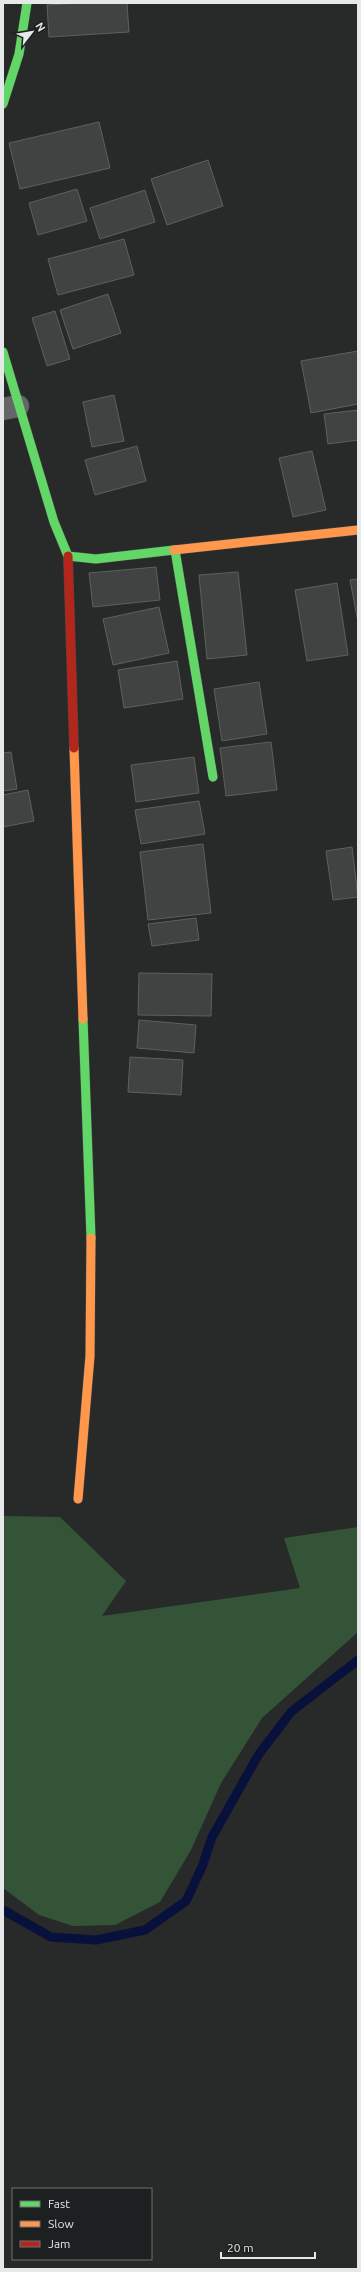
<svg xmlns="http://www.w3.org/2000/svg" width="361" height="2272" font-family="Ubuntu,sans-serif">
  <rect width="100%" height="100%" fill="#282929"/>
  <path fill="#345438" d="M3,1516L60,1517L126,1581L102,1616L300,1588L284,1538L358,1527V1632L262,1718L221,1783L191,1850L160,1902L115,1925L73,1926L39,1915L3,1888Z"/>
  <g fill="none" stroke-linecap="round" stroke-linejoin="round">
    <path stroke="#08103c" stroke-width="9" d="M3,1910L51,1937L96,1940L145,1930L186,1901L202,1867L212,1837L259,1754L291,1712L358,1660"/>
  </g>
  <g fill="#414242" stroke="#5e5f5f">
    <path d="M81,3H127L129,32L49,37L47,5Z"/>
    <path d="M99,122L110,168L20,189L9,143Z"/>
    <path d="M208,160L223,206L167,225L151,179Z"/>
    <path d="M77,189L87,221L38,235L29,203Z"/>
    <path d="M145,190L155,222L100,239L90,208Z"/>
    <path d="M124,239L134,275L58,295L48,259Z"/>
    <path d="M108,294L121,333L73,349L60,310Z"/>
    <path d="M55,311L70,359L47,366L32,318Z"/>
    <path d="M358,351V404L311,413L301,361Z"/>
    <path d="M114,395L124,441L92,447L83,402Z"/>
    <path d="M358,410V440L328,444L324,414Z"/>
    <path d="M137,446L146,481L95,495L85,460Z"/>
    <path d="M312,451L326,510L293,517L279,458Z"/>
    <path d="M156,567L160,600L93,607L89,573Z"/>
    <path d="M238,572L247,655L207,659L199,575Z"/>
    <path d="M358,579V622L350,580Z"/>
    <path d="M337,583L348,655L307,661L295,590Z"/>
    <path d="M159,607L169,653L113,665L103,619Z"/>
    <path d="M177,661L183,699L124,708L118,670Z"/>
    <path d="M259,682L267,734L222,741L214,689Z"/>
    <path d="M271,742L277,790L226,796L220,748Z"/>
    <path d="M11,752L17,789L3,791V753Z"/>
    <path d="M194,757L199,793L136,802L131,765Z"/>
    <path d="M28,790L34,821L3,827V795Z"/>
    <path d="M199,801L205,834L141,844L135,810Z"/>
    <path d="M203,844L211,913L148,920L140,852Z"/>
    <path d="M352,847L358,897L333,900L326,851Z"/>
    <path d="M196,918L199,940L152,946L148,924Z"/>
    <path d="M139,973L212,974L211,1016L138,1015Z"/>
    <path d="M139,1020L196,1025L194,1053L137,1048Z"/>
    <path d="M130,1057L183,1060L181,1095L128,1092Z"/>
  </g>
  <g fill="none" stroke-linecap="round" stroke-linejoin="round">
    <defs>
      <path id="street" d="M3,409L18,406"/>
      <g id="fast">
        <path d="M3,104L19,54L27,3"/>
        <path d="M3,352L54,522L68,556L96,559L174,550"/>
        <path d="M175,550L213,777"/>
        <path d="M83,1019L91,1238"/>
      </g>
      <g id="slow">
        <path d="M174,550L358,530"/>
        <path d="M74,748L83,1019"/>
        <path d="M78,1499L90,1356L91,1238"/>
      </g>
      <path id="jam" d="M68,556L74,748"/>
    </defs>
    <use href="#street" stroke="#444545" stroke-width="23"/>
    <use href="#fast" stroke="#444545" stroke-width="10"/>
    <use href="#slow" stroke="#444545" stroke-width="10"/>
    <use href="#jam" stroke="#444545" stroke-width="10"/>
    <use href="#street" stroke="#656667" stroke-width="22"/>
    <use href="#fast" stroke="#63d668" stroke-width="9"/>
    <use href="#slow" stroke="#ff974d" stroke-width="9"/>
    <use href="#jam" stroke="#b3261e" stroke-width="9"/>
  </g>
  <rect width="361" height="2272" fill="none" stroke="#e6e8e9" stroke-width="8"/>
  <rect x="12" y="2188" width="140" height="72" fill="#1d2020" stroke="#6d7070"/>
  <rect x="20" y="2201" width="20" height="6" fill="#63d668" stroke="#6d7070"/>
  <text x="48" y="2208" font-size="12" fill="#e6e8e9">Fast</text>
  <rect x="20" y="2221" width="20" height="6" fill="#ff974d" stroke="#6d7070"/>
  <text x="48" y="2228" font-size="12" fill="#e6e8e9">Slow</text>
  <rect x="20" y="2241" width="20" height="6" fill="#b3261e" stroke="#6d7070"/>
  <text x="48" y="2248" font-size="12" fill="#e6e8e9">Jam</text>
  <g transform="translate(32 32) rotate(59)" stroke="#1d2020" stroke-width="3" paint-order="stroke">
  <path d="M0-3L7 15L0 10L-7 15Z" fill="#e6e8e9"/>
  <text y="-6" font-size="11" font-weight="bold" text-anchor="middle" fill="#e6e8e9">N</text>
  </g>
  <path d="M221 2252v6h94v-6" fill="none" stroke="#e6e8e9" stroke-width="2"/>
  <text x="227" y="2252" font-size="12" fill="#e6e8e9" stroke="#1d2020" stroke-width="3" paint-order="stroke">20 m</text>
</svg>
